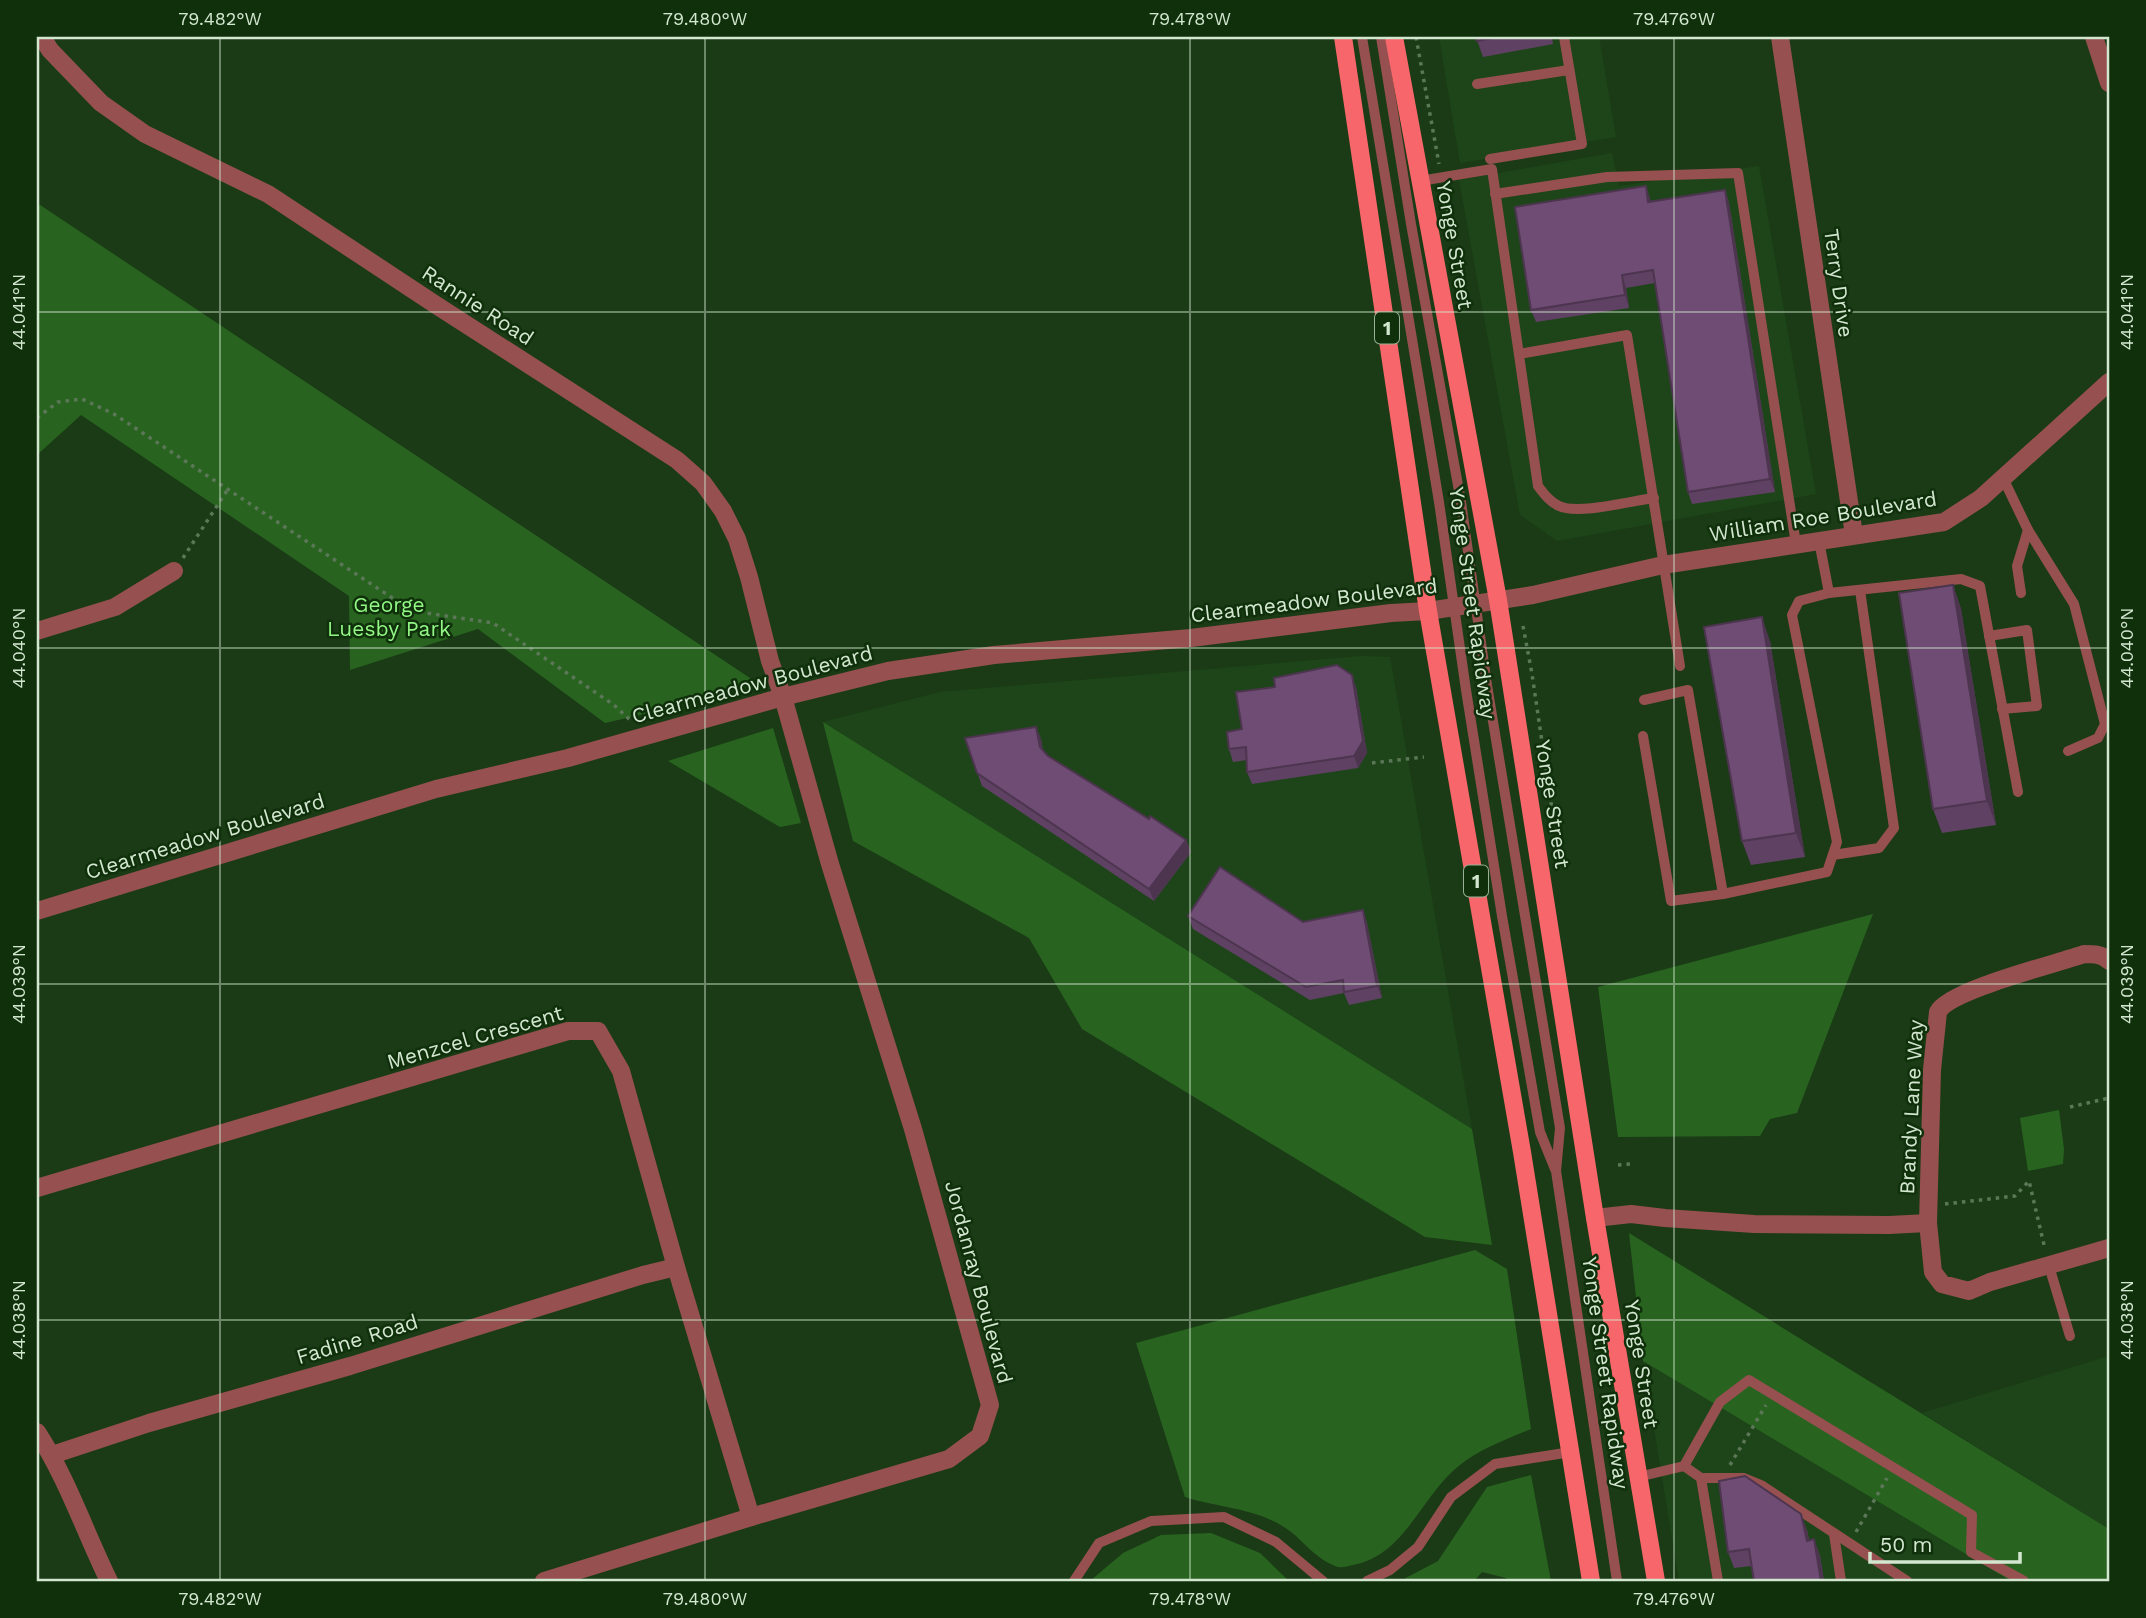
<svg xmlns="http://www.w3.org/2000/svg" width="2146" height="1618" font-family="'Work Sans',sans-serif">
  <rect width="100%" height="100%" fill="#1a3b15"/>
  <g fill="#1e4519">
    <path d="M1439,37H1599L1616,137L1460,163Z"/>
    <path d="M1612,153L1619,186L1759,166L1816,494L1557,541L1520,515L1459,180Z"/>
    <path d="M1362,656L1390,657L1472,1129L823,722L940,692Z"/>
    <path d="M2109,1356V1529L1922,1413Z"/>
    <path d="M1643,1361L2011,1581H1679Z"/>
  </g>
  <g fill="#286420">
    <path d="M37,203L753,680L644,714L605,723L478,629L350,670L349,596L81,415L37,455Z"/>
    <path d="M823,722L1472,1129L1492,1245L1425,1237L1082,1029L1029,938L853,841Z"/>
    <path d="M773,728L801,823L780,827L668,761Z"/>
    <path d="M1873,914L1797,1113L1770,1119L1760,1136L1618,1137L1598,987Z"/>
    <path d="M2059,1110L2064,1149L2063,1164L2028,1171L2020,1118Z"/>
    <path d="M1629,1233L2109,1529V1581H2011L1643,1361Z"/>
    <path d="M1475,1250L1507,1269L1531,1429C1507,1439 1480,1449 1460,1465C1421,1495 1406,1555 1353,1565C1348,1566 1342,1568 1338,1567C1316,1560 1304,1541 1287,1529C1257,1508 1219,1508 1185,1497L1136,1343Z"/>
    <path d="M1531,1475L1551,1581H1508L1506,1578L1482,1572L1474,1581H1400L1438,1561L1487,1487Z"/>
    <path d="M1211,1533L1260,1553L1289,1581H1090L1123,1553L1161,1535Z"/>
  </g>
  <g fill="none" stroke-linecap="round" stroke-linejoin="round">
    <g stroke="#5b7757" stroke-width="3.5" stroke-dasharray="3.5 5" stroke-linecap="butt">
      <path d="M1416,37L1439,164"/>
      <path d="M1444,192L1453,239"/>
      <path d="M37,418L58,402L82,399L114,414L412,611L493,623L614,705L630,720"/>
      <path d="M183,558L228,489"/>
      <path d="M1523,626L1532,674L1560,864"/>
      <path d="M1372,763L1424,757"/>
      <path d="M2070,1107L2109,1098"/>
      <path d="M1618,1165L1630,1164"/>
      <path d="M1945,1204L2015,1196L2029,1181L2045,1249"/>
      <path d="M1730,1465L1766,1405"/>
      <path d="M1856,1532L1887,1478"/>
    </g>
    <g stroke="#96504f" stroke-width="10">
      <path d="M1362,37L1439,502L1466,690L1502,916L1540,1132L1555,1169"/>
      <path d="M1381,37L1411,224L1461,502L1487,685L1560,1128L1556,1171L1617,1581"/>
      <path d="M1477,84L1569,70"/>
      <path d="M1490,159L1582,144L1564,37"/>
      <path d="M1420,181L1492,169L1538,486C1544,494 1550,502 1559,506C1578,515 1631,501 1654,498"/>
      <path d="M1495,194L1607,177L1738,173L1796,544"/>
      <path d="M1519,354L1627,335L1680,666"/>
      <path d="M2003,478L2028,530L2017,566L2021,593"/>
      <path d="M2028,530L2074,604L2105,724L2098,738L2068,751"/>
      <path d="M1819,541L1829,593"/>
      <path d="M1989,636L2027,630L2037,706L2002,709"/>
      <path d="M1644,700L1688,690L1723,894L1827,872L1837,842L1792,615L1799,601L1829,593L1961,579L1980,586L2018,792"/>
      <path d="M1643,736L1671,901L1723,894"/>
      <path d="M1833,855L1879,848L1894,828L1860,590"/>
      <path d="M2049,1266L2070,1336"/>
      <path d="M1684,1466L1720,1402L1749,1380L1972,1515L1971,1552L2024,1581"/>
      <path d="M1638,1477L1684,1466L1701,1478L1718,1581"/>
      <path d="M1701,1478H1744L1761,1485L1907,1581"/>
      <path d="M1834,1534L1841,1581"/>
      <path d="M1074,1581L1099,1543L1151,1521L1224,1517L1276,1542L1323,1581"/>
      <path d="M1367,1581L1390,1570L1418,1547L1451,1497L1495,1464L1571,1452"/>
    </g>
    <g stroke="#96504f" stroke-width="18">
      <path d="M42,37L50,50L101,103L145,134L268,194L436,305L677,460L703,483L723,511L737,539L749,577L770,661L783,697L830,864L913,1129L990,1405L980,1436L949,1459L751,1517L544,1581"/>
      <path d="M1780,37L1854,535"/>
      <path d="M2094,37L2109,83"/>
      <path d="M37,631L115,607L174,571"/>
      <path d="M2109,961C2102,954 2094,954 2084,954C2056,964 1949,990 1938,1012L1932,1070L1928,1223L1933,1272L1942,1284L1969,1291L1990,1282L2109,1248"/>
      <path d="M37,1188L568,1031H598L621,1071L676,1267L751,1517"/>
      <path d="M1595,1218L1631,1214L1665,1218L1754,1224L1889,1225L1928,1223"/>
      <path d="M37,1432C67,1478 85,1532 109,1581"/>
      <path d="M52,1455L149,1423L350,1366L643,1275L676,1267"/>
    </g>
    <path stroke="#96504f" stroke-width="18" d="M37,911L436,789L568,758L783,697L888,671L994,655L1191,638L1391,613L1428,611L1533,595L1663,565L1944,522L1981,498L2109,382"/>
    <g stroke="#f6666a" stroke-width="18">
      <path d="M1343,37L1428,611L1522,1152L1591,1581"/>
      <path d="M1394,37L1498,600L1595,1218L1656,1581"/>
    </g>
  </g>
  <g fill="#5f4163">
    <path d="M1476,37H1552L1553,44L1483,57Z"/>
    <path d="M1646,186L1651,202L1725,190L1729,203L1775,492L1692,504L1688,492L1655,283L1626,288L1629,308L1536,322L1531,310Z"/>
    <path d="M1953,585L1961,609L1996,825L1942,833L1933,809Z"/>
    <path d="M1770,641L1805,857L1751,865L1742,841Z"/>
    <path d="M1356,687L1367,753L1358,768L1252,784L1247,772V760L1233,762L1229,749L1242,729Z"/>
    <path d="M1036,727L1041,739L1043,750L1048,756L1149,819L1186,840L1191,852L1154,901L982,786L965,738Z"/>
    <path d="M1363,910L1367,923L1382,998L1349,1005L1344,993L1310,1000L1193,929L1188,916L1303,922Z"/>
    <path d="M1807,1530L1809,1540L1814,1539L1820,1556L1824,1581H1754L1752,1566L1734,1568L1728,1552Z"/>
  </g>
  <g fill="#4d3550">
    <path d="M1646,186L1650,199L1653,214L1648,202Z"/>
    <path d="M1725,190L1729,203L1775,492L1770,479Z"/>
    <path d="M1622,275L1626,288L1629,308L1625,295Z"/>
    <path d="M1953,585L1961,609L1996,825L1987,801Z"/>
    <path d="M1762,617L1770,641L1805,857L1796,833Z"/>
    <path d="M1352,675L1356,687L1367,753L1358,768L1354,756Z"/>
    <path d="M1036,727L1041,739L1044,760L1040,747Z"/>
    <path d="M1186,840L1191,852L1154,901L1149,889Z"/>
    <path d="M1363,910L1367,923L1382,998L1377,986Z"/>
    <path d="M1801,1514L1807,1530L1813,1557L1807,1541Z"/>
    <path d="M1814,1539L1820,1556L1824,1581H1821Z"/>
  </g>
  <g fill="#6e4c73" stroke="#4d3550" stroke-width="2">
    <path d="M1476,37H1498L1477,41Z"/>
    <path d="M1646,186L1648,202L1725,190L1770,479L1688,492L1653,270L1622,275L1625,295L1531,310L1515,207Z"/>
    <path d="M1953,585L1987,801L1933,809L1899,593Z"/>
    <path d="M1762,617L1796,833L1742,841L1704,627Z"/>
    <path d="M1337,665L1352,675L1363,741L1354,756L1247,772L1246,747L1229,749L1227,732L1242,729L1236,692L1275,687L1274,678Z"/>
    <path d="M1036,727L1040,747L1048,756L1149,819L1150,816L1186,840L1149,889L977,773L965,738Z"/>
    <path d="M1220,867L1303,922L1363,910L1377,986L1344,992L1343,980L1306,987L1188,916Z"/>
    <path d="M1745,1476L1801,1514L1807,1541L1814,1539L1821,1581H1754L1749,1549L1728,1552L1719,1481Z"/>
  </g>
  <path fill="none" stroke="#d3e7d0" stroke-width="2" stroke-opacity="0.45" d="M220,37V1581M705,37V1581M1190,37V1581M1674,37V1581M37,312H2109M37,648H2109M37,984H2109M37,1320H2109"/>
  <g text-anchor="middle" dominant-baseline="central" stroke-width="5" stroke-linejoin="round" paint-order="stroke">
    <g fill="#0f300b" stroke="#98b095" stroke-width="2">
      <rect x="1375" y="312.5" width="24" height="31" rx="5"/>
      <rect x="1464" y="865.5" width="24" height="31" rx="5"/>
    </g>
    <g font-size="19" font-weight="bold" fill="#d3e7d0">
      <text x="1387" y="328">1</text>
      <text x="1476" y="881">1</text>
    </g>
    <g font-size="21" fill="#d3e7d0" stroke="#0f300b">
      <text transform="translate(1455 245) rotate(80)">Yonge Street</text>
      <text transform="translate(1839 283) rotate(82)">Terry Drive</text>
      <text transform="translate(478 305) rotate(33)">Rannie Road</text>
      <text transform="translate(1823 516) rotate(-9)">William Roe Boulevard</text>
      <text transform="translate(1314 600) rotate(-7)">Clearmeadow Boulevard</text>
      <text transform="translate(1473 603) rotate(82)">Yonge Street Rapidway</text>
      <text transform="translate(752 684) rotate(-15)">Clearmeadow Boulevard</text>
      <text transform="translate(1553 804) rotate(81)">Yonge Street</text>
      <text transform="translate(205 836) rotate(-17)">Clearmeadow Boulevard</text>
      <text transform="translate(475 1037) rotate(-16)">Menzcel Crescent</text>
      <text transform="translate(1911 1107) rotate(-87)">Brandy Lane Way</text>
      <text transform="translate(979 1282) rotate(75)">Jordanray Boulevard</text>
      <text transform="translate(357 1339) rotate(-17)">Fadine Road</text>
      <text transform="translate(1642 1364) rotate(81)">Yonge Street</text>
      <text transform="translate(1606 1373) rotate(82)">Yonge Street Rapidway</text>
    </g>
    <g font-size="21" fill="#92f785" stroke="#0f300b">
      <text x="389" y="604">George<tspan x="389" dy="24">Luesby Park</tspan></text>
    </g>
  </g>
  <rect width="2146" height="1618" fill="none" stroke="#0f300b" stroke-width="77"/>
  <path d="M1870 1552v10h150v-10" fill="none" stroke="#d3e7d0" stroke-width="3.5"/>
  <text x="1880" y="1552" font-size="21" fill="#d3e7d0" stroke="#0f300b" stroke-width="5" paint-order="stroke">50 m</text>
  <rect x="38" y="38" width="2070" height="1542" fill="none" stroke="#d3e7d0" stroke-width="2.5"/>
  <g font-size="18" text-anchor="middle" fill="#d3e7d0">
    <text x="220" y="25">79.482°W</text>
    <text x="705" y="25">79.480°W</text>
    <text x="1190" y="25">79.478°W</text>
    <text x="1674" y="25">79.476°W</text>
    <text transform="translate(19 312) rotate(-90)" y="6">44.041°N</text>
    <text transform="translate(2127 312) rotate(-90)" y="6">44.041°N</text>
    <text transform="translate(19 648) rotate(-90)" y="6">44.040°N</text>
    <text transform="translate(2127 648) rotate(-90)" y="6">44.040°N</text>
    <text transform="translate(19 984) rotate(-90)" y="6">44.039°N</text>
    <text transform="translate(2127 984) rotate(-90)" y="6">44.039°N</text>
    <text transform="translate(19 1320) rotate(-90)" y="6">44.038°N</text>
    <text transform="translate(2127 1320) rotate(-90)" y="6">44.038°N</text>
    <text x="220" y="1605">79.482°W</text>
    <text x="705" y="1605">79.480°W</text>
    <text x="1190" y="1605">79.478°W</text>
    <text x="1674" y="1605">79.476°W</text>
  </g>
</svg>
